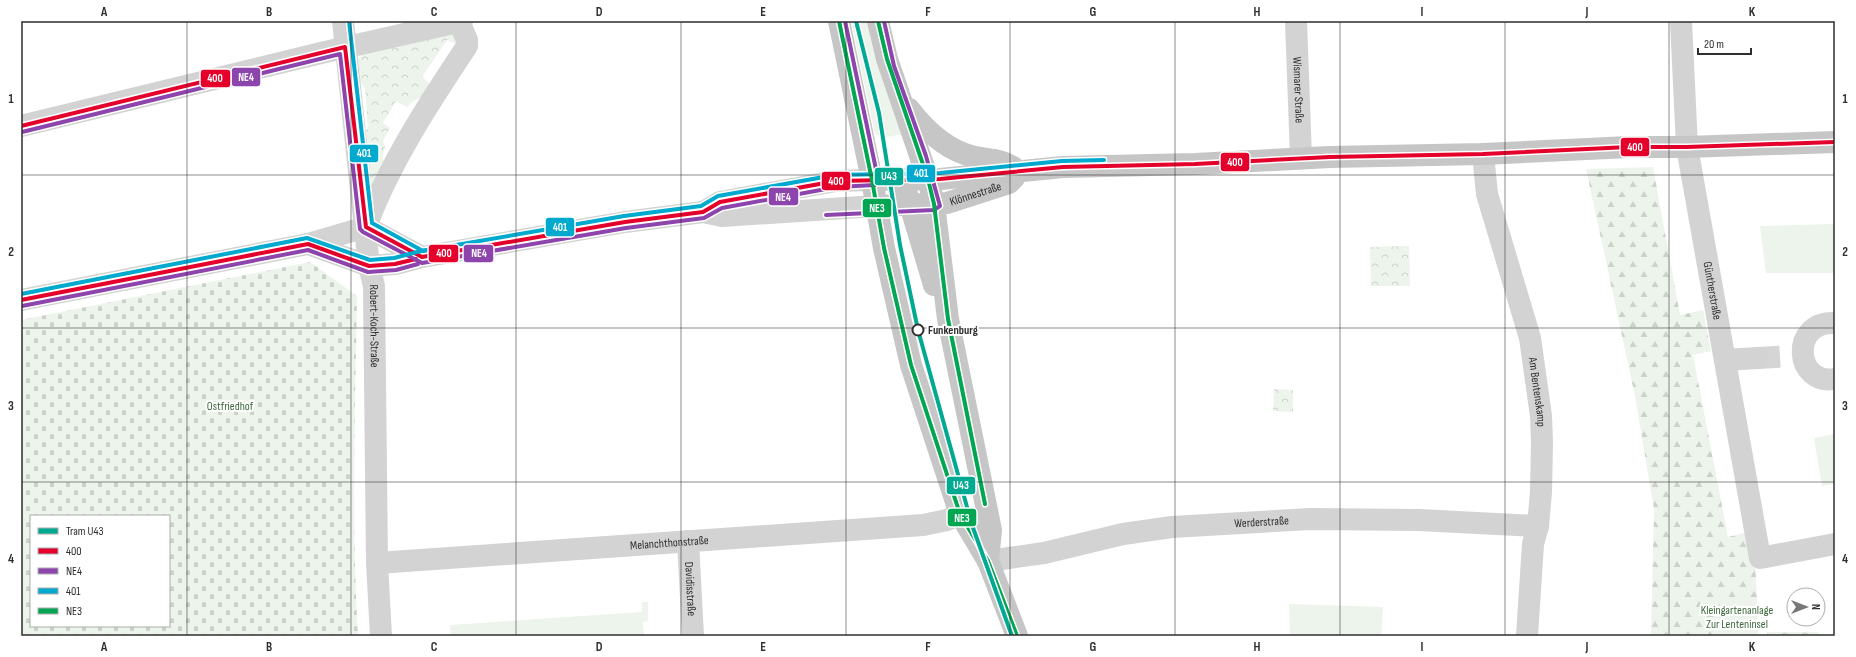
<svg xmlns="http://www.w3.org/2000/svg" width="1856" height="657" font-family="'Sofia Sans Condensed',sans-serif">
  <defs>
    <pattern id="forest-firs" width="22" height="20" patternUnits="userSpaceOnUse"><rect width="22" height="20" fill="#ecf4eb"/><path d="M5 1l3.5 6h-7zM16 11l3.5 6h-7z" fill="#cbd2ca"/></pattern>
    <pattern id="cemetery-stones" width="16" height="16" patternUnits="userSpaceOnUse"><rect width="16" height="16" fill="#ecf4eb"/><path d="M2 7V4a2 2 0 0 1 4 0v3zM10 15v-3a2 2 0 0 1 4 0v3z" fill="#cbd2ca"/></pattern>
    <pattern id="park-crowns" width="20" height="18" patternUnits="userSpaceOnUse"><rect width="20" height="18" fill="#ecf4eb"/><path d="M2 6a3 3 0 1 1 6 0M12 15a3 3 0 1 1 6 0" fill="none" stroke="#cbd2ca"/></pattern>
  </defs>
  <rect width="100%" height="100%" fill="#fff"/>
  <g fill="#ecf4eb">
    <path d="M851,21H870L904,134L886,137L875,134Z"/>
    <path d="M1835,224V273H1766L1760,226Z"/>
    <path d="M1835,434V483L1822,486L1814,438Z"/>
    <path d="M1720,599H1757L1758,636H1717Z"/>
    <path d="M642,602H648V621L643,622L644,636H451L450,625L642,612Z"/>
    <path d="M1289,604L1383,607L1381,636H1290Z"/>
  </g>
  <path fill="url(#forest-firs)" d="M1653,167L1680,315L1703,310L1711,351L1693,355L1728,537L1749,532L1755,557L1757,599H1720L1717,636H1651L1654,509L1635,396L1586,169Z"/>
  <path fill="url(#cemetery-stones)" fill-rule="evenodd" d="M310,262L357,296C355,409 351,523 358,636H21V320ZM31,516H169V626H31Z"/>
  <g fill="url(#park-crowns)">
    <path d="M453,31L459,46L447,40L422,77L433,86L424,96L413,101L407,107L396,101L383,123L390,128L383,141L385,147L382,159L386,161L372,191L365,132L368,128L365,89L360,81L358,61L362,54Z"/>
    <path d="M1409,246L1410,286H1371L1370,247Z"/>
    <path d="M1274,389L1293,390V412L1273,411Z"/>
    <path d="M1767,632H1818L1820,636H1767Z"/>
  </g>
  <g fill="none" stroke-linecap="round" stroke-linejoin="round">
    <path stroke="#d5d5d5" stroke-width="22" stroke-dasharray="22 11" stroke-linecap="butt" d="M1758,358L1790,356"/>
    <g stroke="#d3d3d3" stroke-width="22">
      <path id="s1" d="M343,21L369,266L374,286L377,563L381,636"/>
      <path id="s2" d="M1296,21L1301,158"/>
      <path id="s3" d="M1681,21L1687,147L1760,558L1835,544"/>
      <path d="M21,126L321,53L462,21"/>
      <path id="s4" d="M1483,154L1487,194L1530,338L1541,416L1542,443L1541,492L1538,526L1533,544L1527,636"/>
      <path d="M705,211L720,202L836,181L872,180"/>
      <path d="M367,224C391,161 429,103 467,46V40L459,22"/>
      <path d="M366,227L422,257"/>
      <path d="M308,244L369,266L395,264L422,257L625,222L703,212L722,216L876,206"/>
      <path d="M21,300L308,244L366,227"/>
      <path d="M1835,323C1789,321 1795,386 1835,379"/>
      <path d="M1725,360L1758,358"/>
      <path id="s5" d="M688,541L693,636"/>
      <path id="s6" d="M988,561L1044,553L1123,534L1172,527L1310,519L1419,520L1538,526"/>
      <path id="s7" d="M377,563L923,525L947,520L960,514"/>
    </g>
    <g stroke="#c6c6c6" stroke-width="22">
      <path d="M839,21L872,180L884,248L911,365L960,514L988,561L1017,636"/>
      <path d="M878,21L887,59L928,179L934,204L948,319L991,530L988,561"/>
      <path d="M909,109C926,131 947,151 975,157C989,160 1001,159 1013,167"/>
      <path d="M872,180L940,179L1063,167L1195,164L1330,157L1483,154L1629,147H1687L1835,142"/>
      <path d="M906,191L934,285"/>
      <path id="s8" d="M876,206L947,203L1009,183L1014,178"/>
    </g>
    <defs>
      <g id="bus-1">
        <path d="M21,126L345,47L366,227L422,257L625,222L703,212L720,202L836,181L940,179L1063,167L1195,164L1330,157L1483,154L1629,147H1687L1835,142"/>
        <path d="M21,300L308,244L369,266L395,264L416,259"/>
      </g>
      <g id="bus-2">
        <path d="M22,132L340,54L360,229L363,232L422,263L626,228L704,218L722,208L837,187L875,185L878,179L845,21"/>
        <path d="M826,215L934,210L940,206L926,156L894,66L884,21"/>
        <path d="M22,306L308,250L368,272L396,270L418,264"/>
      </g>
      <g id="bus-3">
        <path d="M349,21L372,223L423,251L428,250"/>
        <path d="M21,294L307,238L370,260L394,258L421,251L624,216L701,206L718,196L835,175L940,173L1062,161L1104,160"/>
      </g>
      <g id="bus-4">
        <path d="M839,21L872,180L884,248L911,365L960,514L988,561L1017,636"/>
        <path d="M878,21L887,59L928,179L934,204L948,319L985,504"/>
      </g>
    </defs>
    <use href="#bus-1" stroke="#fff" stroke-width="7"/>
    <use href="#bus-2" stroke="#fff" stroke-width="7"/>
    <use href="#bus-3" stroke="#fff" stroke-width="7"/>
    <use href="#bus-4" stroke="#fff" stroke-width="7"/>
    <use href="#bus-1" stroke="#e4002b" stroke-width="4"/>
    <use href="#bus-2" stroke="#8e44ad" stroke-width="4"/>
    <use href="#bus-3" stroke="#00a9ce" stroke-width="4"/>
    <use href="#bus-4" stroke="#00a651" stroke-width="4"/>
    <defs>
      <path id="tram-1" d="M856,21L879,113L900,245L918,330L972,525L1012,636"/>
    </defs>
    <use href="#tram-1" stroke="#fff" stroke-width="7"/>
    <use href="#tram-1" stroke="#00a991" stroke-width="4"/>
  </g>
  <path fill="none" stroke="#2e2e2e" stroke-width="1" stroke-opacity="0.55" d="M187,21V636M351,21V636M516,21V636M681,21V636M846,21V636M1010,21V636M1175,21V636M1340,21V636M1505,21V636M1669,21V636M21,175H1835M21,328H1835M21,482H1835"/>
  <circle fill="#fff" stroke="#2e2e2e" stroke-width="2" cx="918" cy="330" r="5.5"/>
  <g text-anchor="middle" dominant-baseline="central" stroke-width="4" stroke-linejoin="round" paint-order="stroke">
    <g font-size="12" fill="#2e2e2e" stroke="#fff">
      <text stroke="none"><textPath href="#s2" startOffset="69">Wismarer Straße</textPath></text>
      <text stroke="none"><textPath href="#s8" startOffset="101">Klönnestraße</textPath></text>
      <text stroke="none"><textPath href="#s3" startOffset="272">Güntherstraße</textPath></text>
      <text stroke="none"><textPath href="#s1" startOffset="307">Robert-Koch-Straße</textPath></text>
      <text stroke="none"><textPath href="#s4" startOffset="245">Am Bentenskamp</textPath></text>
      <text stroke="none"><textPath href="#s6" startOffset="277">Werderstraße</textPath></text>
      <text stroke="none"><textPath href="#s7" startOffset="293">Melanchthonstraße</textPath></text>
      <text stroke="none"><textPath href="#s5" startOffset="48">Davidisstraße</textPath></text>
    </g>
    <g font-size="12" font-weight="bold" fill="#2e2e2e" stroke="#fff" text-anchor="start">
      <text x="928" y="330">Funkenburg</text>
    </g>
    <g font-size="12" fill="#3c693b" stroke="#fff">
      <text x="230" y="406">Ostfriedhof</text>
      <text x="1737" y="610">Kleingartenanlage<tspan x="1737" dy="14">Zur Lenteninsel</tspan></text>
    </g>
  </g>
  <g stroke="#fff" stroke-width="1.5">
    <rect x="231" y="67" width="30" height="20" rx="4" fill="#8e44ad"/>
    <rect x="200" y="69" width="31" height="19" rx="4" fill="#e4002b"/>
    <rect x="1620" y="137" width="30" height="20" rx="4" fill="#e4002b"/>
    <rect x="349" y="144" width="30" height="19" rx="4" fill="#00a9ce"/>
    <rect x="1220" y="152" width="30" height="20" rx="4" fill="#e4002b"/>
    <rect x="906" y="164" width="30" height="19" rx="4" fill="#00a9ce"/>
    <rect x="874" y="167" width="30" height="19" rx="4" fill="#00a991"/>
    <rect x="821" y="171" width="30" height="20" rx="4" fill="#e4002b"/>
    <rect x="768" y="187" width="31" height="19" rx="4" fill="#8e44ad"/>
    <rect x="862" y="198" width="30" height="20" rx="4" fill="#00a651"/>
    <rect x="545" y="217" width="30" height="20" rx="4" fill="#00a9ce"/>
    <rect x="428" y="244" width="31" height="19" rx="4" fill="#e4002b"/>
    <rect x="463" y="244" width="31" height="19" rx="4" fill="#8e44ad"/>
    <rect x="946" y="476" width="30" height="19" rx="4" fill="#00a991"/>
    <rect x="947" y="508" width="30" height="19" rx="4" fill="#00a651"/>
  </g>
  <g font-size="11" text-anchor="middle" font-weight="bold" fill="#fff">
    <text x="246" y="81">NE4</text>
    <text x="215" y="82">400</text>
    <text x="1635" y="151">400</text>
    <text x="364" y="157">401</text>
    <text x="1235" y="166">400</text>
    <text x="921" y="177">401</text>
    <text x="889" y="180">U43</text>
    <text x="836" y="185">400</text>
    <text x="783" y="201">NE4</text>
    <text x="877" y="212">NE3</text>
    <text x="560" y="231">401</text>
    <text x="444" y="257">400</text>
    <text x="479" y="257">NE4</text>
    <text x="961" y="489">U43</text>
    <text x="962" y="522">NE3</text>
  </g>
  <rect width="1856" height="657" fill="none" stroke="#ffffff" stroke-width="44"/>
  <rect x="30" y="515" width="140" height="112" fill="#ffffff" stroke="#ababab"/>
  <rect x="38" y="528" width="20" height="6" fill="#00a991" stroke="#ababab"/>
  <text x="66" y="535" font-size="12" fill="#2e2e2e">Tram U43</text>
  <rect x="38" y="548" width="20" height="6" fill="#e4002b" stroke="#ababab"/>
  <text x="66" y="555" font-size="12" fill="#2e2e2e">400</text>
  <rect x="38" y="568" width="20" height="6" fill="#8e44ad" stroke="#ababab"/>
  <text x="66" y="575" font-size="12" fill="#2e2e2e">NE4</text>
  <rect x="38" y="588" width="20" height="6" fill="#00a9ce" stroke="#ababab"/>
  <text x="66" y="595" font-size="12" fill="#2e2e2e">401</text>
  <rect x="38" y="608" width="20" height="6" fill="#00a651" stroke="#ababab"/>
  <text x="66" y="615" font-size="12" fill="#2e2e2e">NE3</text>
  <g transform="translate(1806 607) rotate(90)"><circle r="19" fill="#ffffff" stroke="#ababab"/>
  <path d="M0-3L7 15L0 10L-7 15Z" fill="#777777"/>
  <text y="-6" font-size="11" font-weight="bold" text-anchor="middle" fill="#2e2e2e">N</text>
  </g>
  <path d="M1698 48v6h53v-6" fill="none" stroke="#2e2e2e" stroke-width="2"/>
  <text x="1704" y="48" font-size="12" fill="#2e2e2e" stroke="#ffffff" stroke-width="3" paint-order="stroke">20 m</text>
  <rect x="22" y="22" width="1812" height="613" fill="none" stroke="#2e2e2e" stroke-width="1.5"/>
  <g font-size="13" text-anchor="middle" font-weight="bold" fill="#2e2e2e">
    <text x="104" y="16">A</text>
    <text x="269" y="16">B</text>
    <text x="434" y="16">C</text>
    <text x="599" y="16">D</text>
    <text x="763" y="16">E</text>
    <text x="928" y="16">F</text>
    <text x="1093" y="16">G</text>
    <text x="1257" y="16">H</text>
    <text x="1422" y="16">I</text>
    <text x="1587" y="16">J</text>
    <text x="1752" y="16">K</text>
    <text x="11" y="103">1</text>
    <text x="1845" y="103">1</text>
    <text x="11" y="256">2</text>
    <text x="1845" y="256">2</text>
    <text x="11" y="410">3</text>
    <text x="1845" y="410">3</text>
    <text x="11" y="563">4</text>
    <text x="1845" y="563">4</text>
    <text x="104" y="651">A</text>
    <text x="269" y="651">B</text>
    <text x="434" y="651">C</text>
    <text x="599" y="651">D</text>
    <text x="763" y="651">E</text>
    <text x="928" y="651">F</text>
    <text x="1093" y="651">G</text>
    <text x="1257" y="651">H</text>
    <text x="1422" y="651">I</text>
    <text x="1587" y="651">J</text>
    <text x="1752" y="651">K</text>
  </g>
</svg>
